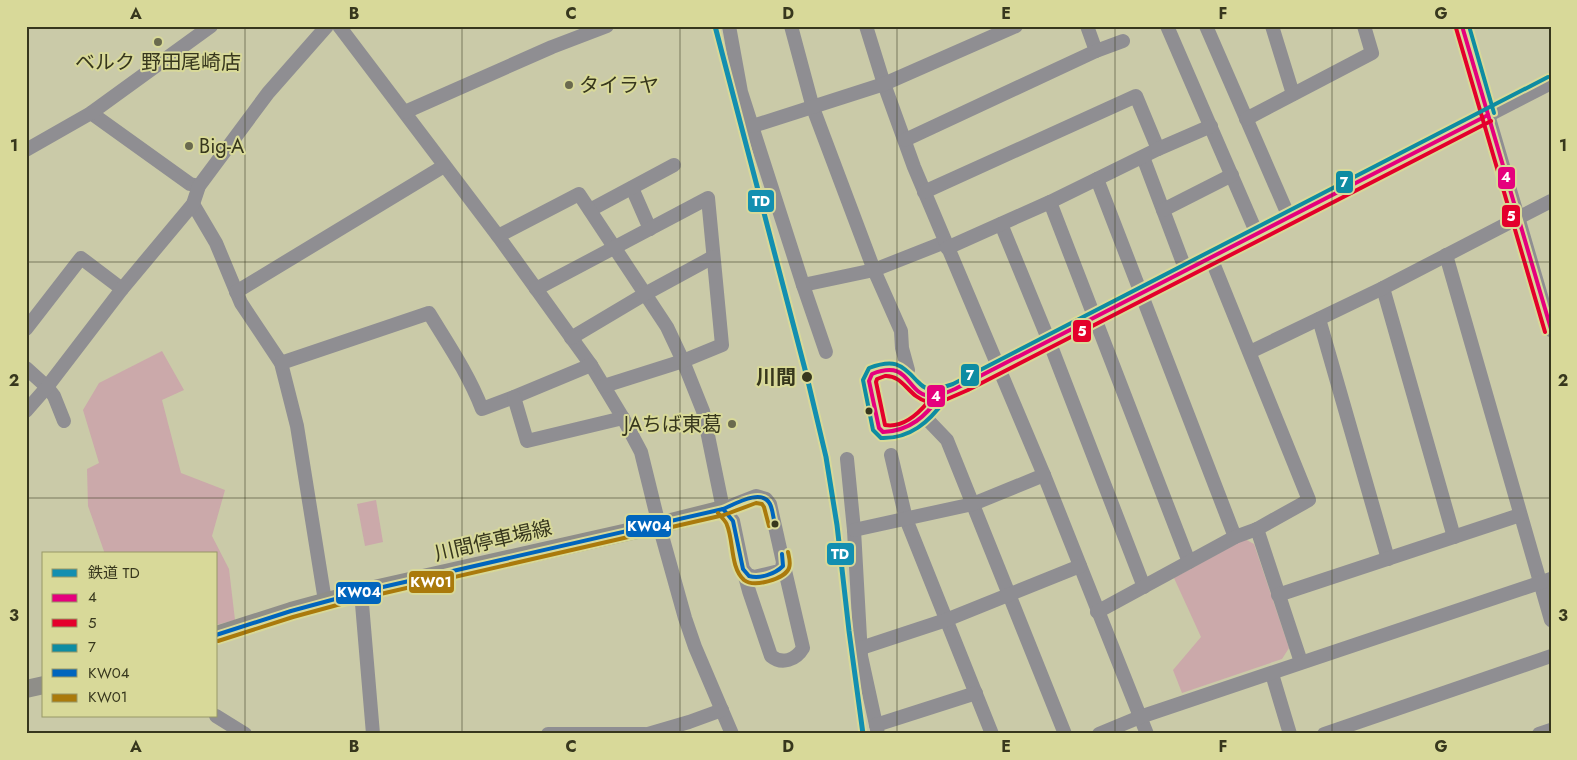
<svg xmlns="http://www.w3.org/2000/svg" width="1577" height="760" font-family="Jost,'Noto Sans JP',sans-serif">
  <rect width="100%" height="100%" fill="#cacaa8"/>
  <g fill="#cba9aa">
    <path d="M162,351L184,390L162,400L181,473L225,490L212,536L229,569L235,620L216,625V554H105L88,506L87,469L99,463L83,410L99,383Z"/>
    <path d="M376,500L383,542L365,546L357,504Z"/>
    <path d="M1245,539L1254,544L1289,648L1282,659L1182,693L1173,670L1201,637L1174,578Z"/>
  </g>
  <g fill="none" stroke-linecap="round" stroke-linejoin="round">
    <g stroke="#8f8e92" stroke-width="14">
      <path d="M339,26L498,236L591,365L623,418L641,452L659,525L685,618L695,647L732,734"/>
      <path d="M729,26L741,92L803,285L874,270L945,242"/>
      <path d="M791,26L813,108L874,270L901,331L902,348L908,370L905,376"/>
      <path d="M866,26L884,84L914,167L1044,475L1147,734"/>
      <path d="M1087,26L1096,51"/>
      <path d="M1167,26L1257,234"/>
      <path d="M1206,26L1289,217"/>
      <path d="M1272,26L1293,94"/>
      <path d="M1462,26L1551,330"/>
      <path d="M405,112L552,47L607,26"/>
      <path d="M91,113L190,184L199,186"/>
      <path d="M1246,119L1372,53L1364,26"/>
      <path d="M753,126L884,84L1016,26"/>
      <path d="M905,140L1096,51L1123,41"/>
      <path d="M26,150L91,113L211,26"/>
      <path d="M1143,157L1186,271"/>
      <path d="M1097,179L1235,537"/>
      <path d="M632,188L650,229"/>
      <path d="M924,192L1136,96L1158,149"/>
      <path d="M1050,202L1189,562"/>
      <path d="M193,204L216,243L241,303L281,363L297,426L325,601"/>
      <path d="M590,210L674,165"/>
      <path d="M1163,210L1232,175"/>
      <path d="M1001,224L1049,341L1144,587"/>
      <path d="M498,236L579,194L667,327L683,361L703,411L723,509L733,521L743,569L748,575L754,577L779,571L782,568L783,562L770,504L766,499L756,496L723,509"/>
      <path d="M947,248L1050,202L1158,149L1211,126"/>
      <path d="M1446,255L1551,620"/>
      <path d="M803,285L826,352"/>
      <path d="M1383,288L1454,537"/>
      <path d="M536,289L708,198L722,345L683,361L604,386"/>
      <path d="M236,292L444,166"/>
      <path d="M1319,319L1388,559"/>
      <path d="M26,329L81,258L122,289"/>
      <path d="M571,338L645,294L713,257"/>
      <path d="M1250,352L1383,288L1551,201"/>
      <path d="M281,363L429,313C448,344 469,375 482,409L514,397L591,365"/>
      <path d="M26,368L47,387L54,396L64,421"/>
      <path d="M941,395C928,414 909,434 883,432L879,428L869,381L872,374C908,355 907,395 931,396C947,397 983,375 998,367L1551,83"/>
      <path d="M514,397L527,441L623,418"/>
      <path d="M26,411L47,387L122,289L193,204L199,186L268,93L327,26"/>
      <path d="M924,416L947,440L1065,734"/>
      <path d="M891,455L906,519L992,734"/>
      <path d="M847,459L854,530L861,656L878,734"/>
      <path d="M1257,529L1301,662"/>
      <path d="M854,530L973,504L1044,475"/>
      <path d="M743,569L749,591L771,656C782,665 796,660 803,648L783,562"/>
      <path d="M361,592L373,734"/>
      <path d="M1278,595L1520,515"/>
      <path d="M1097,612L1235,537L1257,529L1309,500L1211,258"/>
      <path d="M861,648L946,620L1080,566"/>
      <path d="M1272,674L1290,734"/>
      <path d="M216,716L245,734"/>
      <path d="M876,725L976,693"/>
      <path d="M548,734H645"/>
      <path d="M648,734L689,722L722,710"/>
      <path d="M1099,734L1140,717L1551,579"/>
      <path d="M1324,734L1551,656"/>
      <path d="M1539,734L1551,730"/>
    </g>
    <g stroke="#8f8e89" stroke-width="18">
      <path d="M216,635L291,611L361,592L659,525L723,509"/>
      <path d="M26,689L44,685"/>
    </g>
    <defs>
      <g id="bus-1">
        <path d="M1462,26L1551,329"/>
        <path d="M941,395C926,416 910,431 883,432L879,428L869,381L872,374C913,358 904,396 933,396C940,396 948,392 955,389L1488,115"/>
      </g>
      <g id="bus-2">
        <path d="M1456,28L1545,332"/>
        <path d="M885,376C904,375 908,397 928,402C918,414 902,428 885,425L876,382L877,379Z"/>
        <path d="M945,400L968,390L1491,121"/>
      </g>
      <g id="bus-3">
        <path d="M1469,26L1494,113"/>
        <path d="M945,400C929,422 910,439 881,438L873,430L863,380L869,368C893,359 901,363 917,381C921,385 925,389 930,389C938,390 946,386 953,384L1548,77"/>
      </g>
      <g id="bus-4">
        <path d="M723,509L733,521L743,569L749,576C760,579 775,574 783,566L782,554"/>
        <path d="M216,635L291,611L361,592L723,509C735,504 762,488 770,504C773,510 773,518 775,524"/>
      </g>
      <g id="bus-5">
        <path d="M718,513C721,517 726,521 727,525C734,542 730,567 744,580C754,588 785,579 789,568C791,563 789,557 788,552"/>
        <path d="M218,641L293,617L363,598L724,515L756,503L762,504L764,507L769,526"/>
      </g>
    </defs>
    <use href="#bus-1" stroke="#d8d999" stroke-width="8"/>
    <use href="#bus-2" stroke="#d8d999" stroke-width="8"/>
    <use href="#bus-3" stroke="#d8d999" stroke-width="8"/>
    <use href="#bus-4" stroke="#d8d999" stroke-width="8"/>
    <use href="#bus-5" stroke="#d8d999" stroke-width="8"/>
    <use href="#bus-1" stroke="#e5007d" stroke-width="4"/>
    <use href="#bus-2" stroke="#e4002b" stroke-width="4"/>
    <use href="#bus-3" stroke="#0e8ca2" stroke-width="4"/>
    <use href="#bus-4" stroke="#0065bd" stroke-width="4"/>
    <use href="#bus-5" stroke="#aa7a0c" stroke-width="4"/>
    <defs>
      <path id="rail-1" d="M715,26L807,377L826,457L837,525L849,631L863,734"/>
    </defs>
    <use href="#rail-1" stroke="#d8d999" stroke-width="9"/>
    <use href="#rail-1" stroke="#138fb0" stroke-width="5"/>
  </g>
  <path fill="none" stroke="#37371d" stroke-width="1" stroke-opacity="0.55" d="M245,26V734M462,26V734M680,26V734M897,26V734M1115,26V734M1332,26V734M26,262H1551M26,498H1551"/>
  <g fill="#6a6a4e" stroke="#d8d999" stroke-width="2">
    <circle cx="158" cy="42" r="5"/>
    <circle cx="569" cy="85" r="5"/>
    <circle cx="189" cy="146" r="5"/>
    <circle cx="732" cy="424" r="5"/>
  </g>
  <g fill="#37371d" stroke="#d8d999" stroke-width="2">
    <circle cx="807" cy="377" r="6"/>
    <circle cx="869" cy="411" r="4.5"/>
    <circle cx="775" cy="524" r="4.5"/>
  </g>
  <g text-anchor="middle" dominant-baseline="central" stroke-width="4" stroke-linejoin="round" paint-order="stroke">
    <g font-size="20" fill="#37371d" stroke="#d8d999" text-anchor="start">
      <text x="158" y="62" text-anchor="middle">ベルク 野田尾崎店</text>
      <text x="579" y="85">タイラヤ</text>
      <text x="199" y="146">Big-A</text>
      <text x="722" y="424" text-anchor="end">JAちば東葛</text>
    </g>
    <g font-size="20" font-weight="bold" fill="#37371d" stroke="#d8d999" text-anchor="end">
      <text x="796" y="377">川間</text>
    </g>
    <g font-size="20" fill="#37371d" stroke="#d8d999">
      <text transform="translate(493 541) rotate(-13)">川間停車場線</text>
    </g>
  </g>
  <g stroke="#d8d999" stroke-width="2">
    <rect x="1497" y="166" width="19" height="24" rx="5" fill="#e5007d"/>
    <rect x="1335" y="170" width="19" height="24" rx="5" fill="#0e8ca2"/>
    <rect x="747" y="189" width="28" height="24" rx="5" fill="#138fb0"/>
    <rect x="1501" y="204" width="20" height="24" rx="5" fill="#e4002b"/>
    <rect x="1072" y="319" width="20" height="24" rx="5" fill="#e4002b"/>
    <rect x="960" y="363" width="20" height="24" rx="5" fill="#0e8ca2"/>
    <rect x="926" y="384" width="20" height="24" rx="5" fill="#e5007d"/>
    <rect x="625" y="514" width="47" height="24" rx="5" fill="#0065bd"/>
    <rect x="826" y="542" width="29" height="24" rx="5" fill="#138fb0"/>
    <rect x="408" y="570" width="47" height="24" rx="5" fill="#aa7a0c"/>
    <rect x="335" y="581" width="47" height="24" rx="5" fill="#0065bd"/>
  </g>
  <g font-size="14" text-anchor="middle" font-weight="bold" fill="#fff">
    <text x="1506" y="182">4</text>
    <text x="1344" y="187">7</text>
    <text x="761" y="206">TD</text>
    <text x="1511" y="221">5</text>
    <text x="1082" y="336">5</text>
    <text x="970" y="380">7</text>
    <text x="936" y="401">4</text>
    <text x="649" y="531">KW04</text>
    <text x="840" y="559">TD</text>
    <text x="431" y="587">KW01</text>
    <text x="359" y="597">KW04</text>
  </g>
  <rect width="1577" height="760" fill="none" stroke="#d8d999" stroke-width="55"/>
  <rect x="42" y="552" width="175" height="165" fill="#d8d999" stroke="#989867"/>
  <rect x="52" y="569" width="25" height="8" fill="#138fb0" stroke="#989867"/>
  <text x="88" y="578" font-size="15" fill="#37371d">鉄道 TD</text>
  <rect x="52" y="594" width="25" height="8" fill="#e5007d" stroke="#989867"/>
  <text x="88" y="602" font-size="15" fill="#37371d">4</text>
  <rect x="52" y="619" width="25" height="8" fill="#e4002b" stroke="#989867"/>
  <text x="88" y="628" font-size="15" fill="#37371d">5</text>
  <rect x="52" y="644" width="25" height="8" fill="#0e8ca2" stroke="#989867"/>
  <text x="88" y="652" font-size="15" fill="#37371d">7</text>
  <rect x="52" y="669" width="25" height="8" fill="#0065bd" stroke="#989867"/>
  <text x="88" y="678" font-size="15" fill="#37371d">KW04</text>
  <rect x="52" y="694" width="25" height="8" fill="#aa7a0c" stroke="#989867"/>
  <text x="88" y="702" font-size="15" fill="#37371d">KW01</text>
  <rect x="28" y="28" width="1522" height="704" fill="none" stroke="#37371d" stroke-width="2"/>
  <g font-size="16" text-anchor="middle" font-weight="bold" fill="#37371d">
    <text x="136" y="19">A</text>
    <text x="354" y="19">B</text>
    <text x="571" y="19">C</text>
    <text x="788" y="19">D</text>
    <text x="1006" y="19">E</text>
    <text x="1223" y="19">F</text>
    <text x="1441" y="19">G</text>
    <text x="14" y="151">1</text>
    <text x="1563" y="151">1</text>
    <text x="14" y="386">2</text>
    <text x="1563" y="386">2</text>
    <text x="14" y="621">3</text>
    <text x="1563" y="621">3</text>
    <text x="136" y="752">A</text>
    <text x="354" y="752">B</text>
    <text x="571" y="752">C</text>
    <text x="788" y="752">D</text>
    <text x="1006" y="752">E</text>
    <text x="1223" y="752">F</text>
    <text x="1441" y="752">G</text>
  </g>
</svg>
